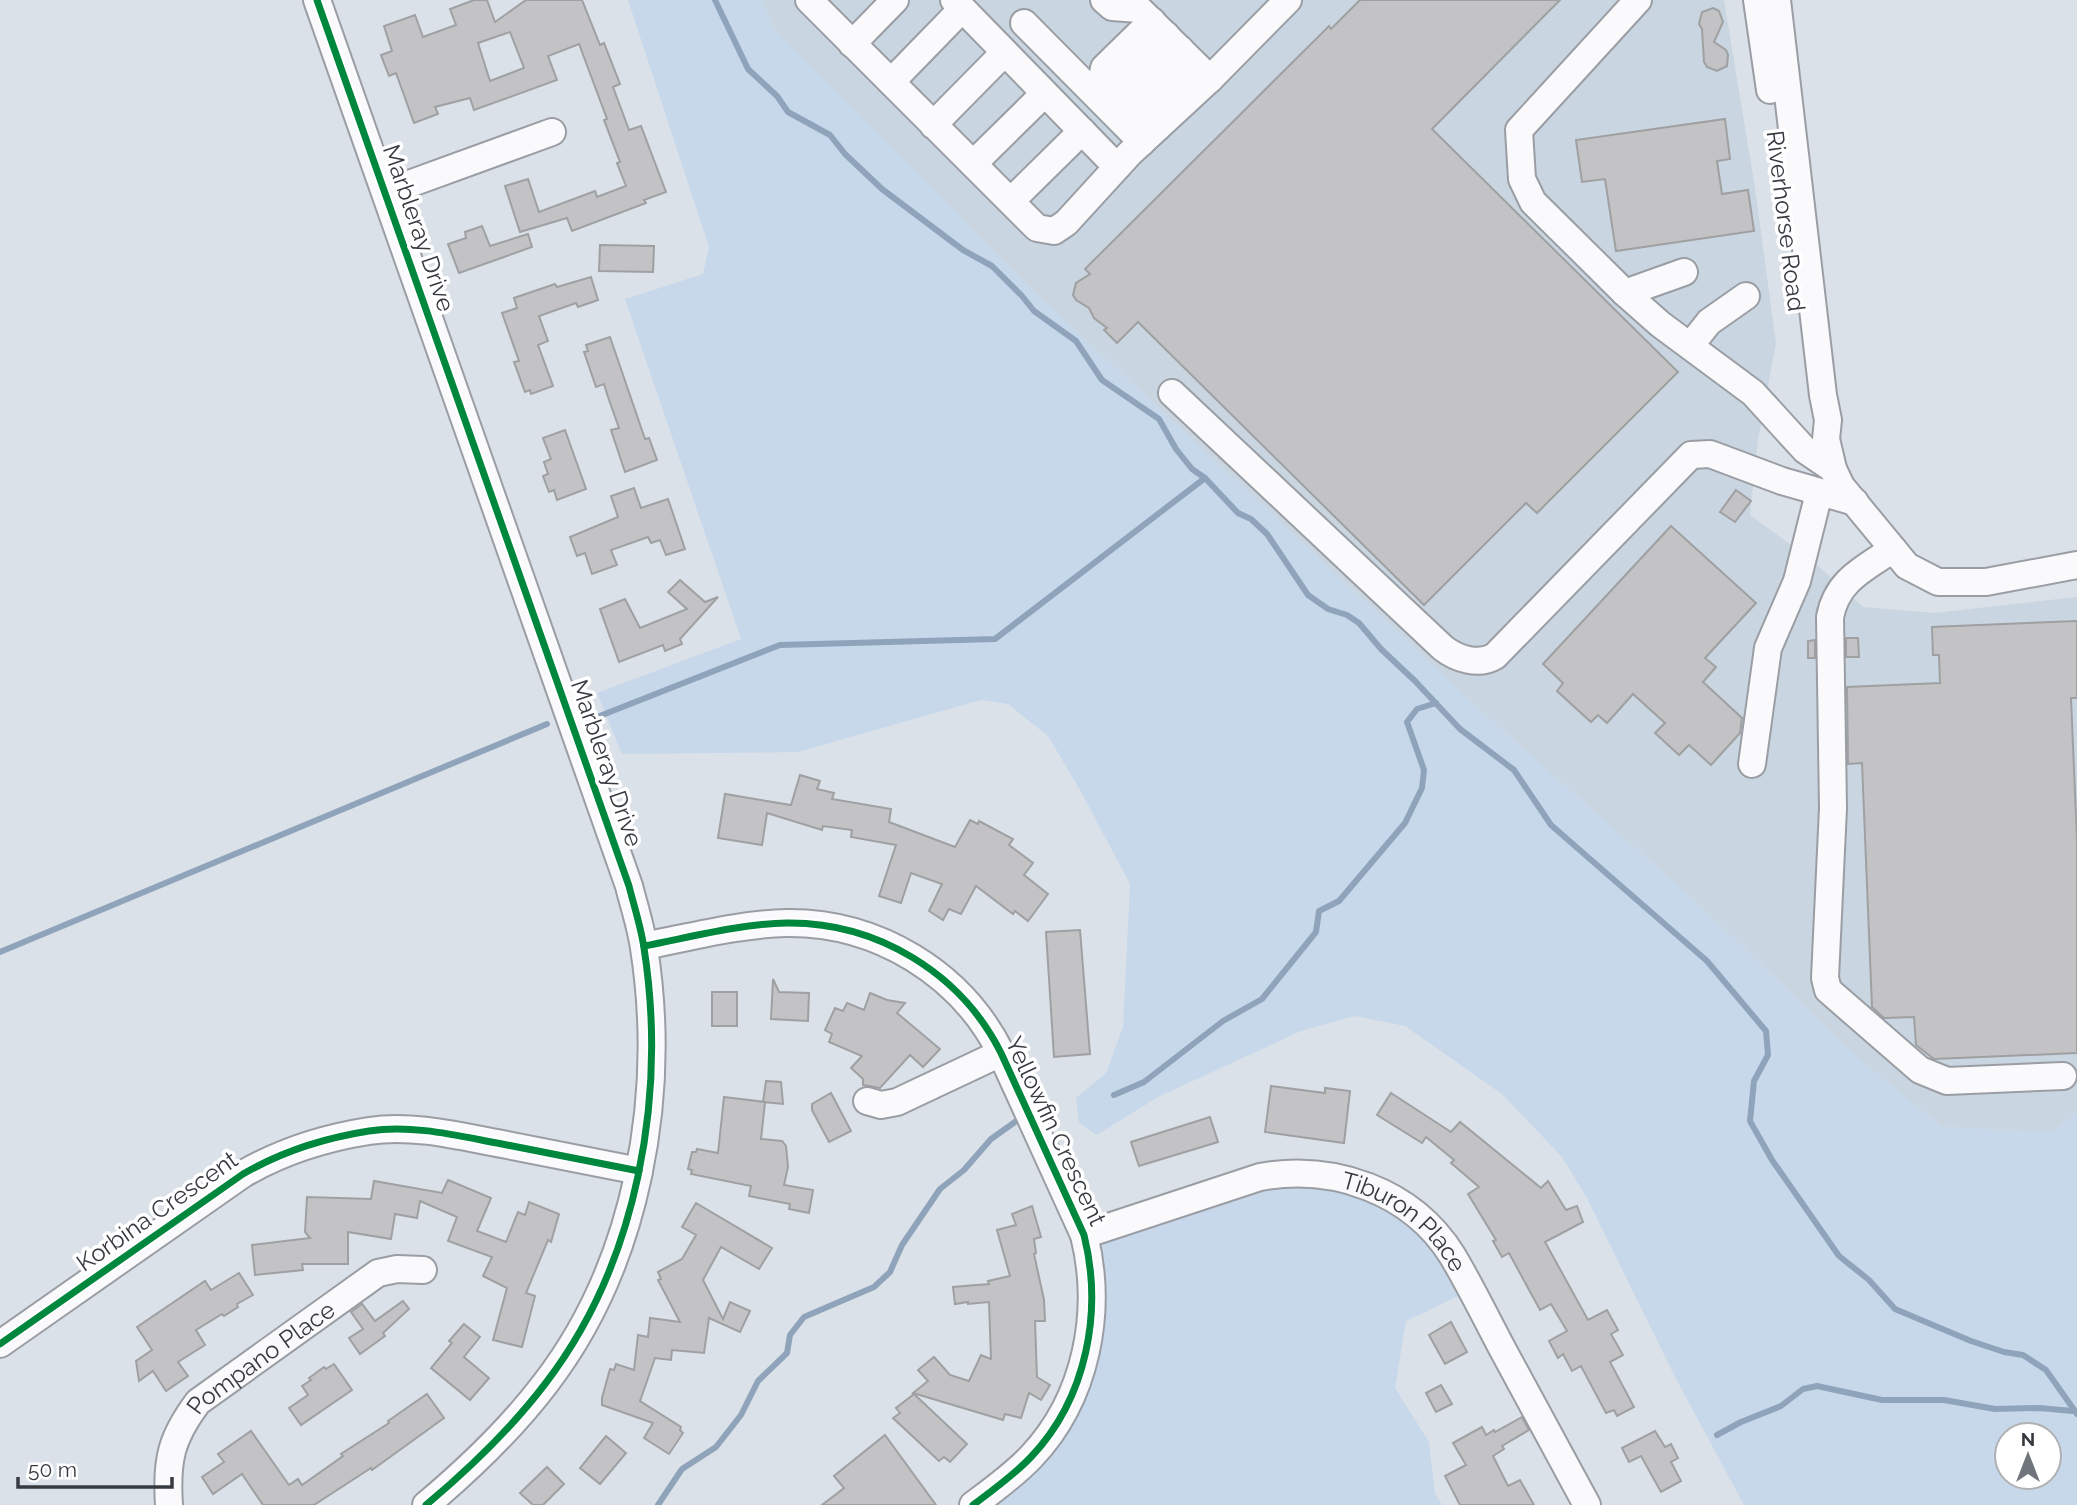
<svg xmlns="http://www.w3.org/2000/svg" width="2077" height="1505" font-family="Raleway,sans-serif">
  <rect width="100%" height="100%" fill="#dbe1e8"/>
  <path fill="#c9d5e0" d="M762,0H1724L1755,188L1776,343L1758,440L1750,515L1814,562L1863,607L1934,613L2077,597V1112L2053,1132L1942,1127L1857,1057L1694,900L1500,728L1039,296L773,28Z"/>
  <g fill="#c7d8eb" fill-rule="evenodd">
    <path d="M628,0H762L773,28L1039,296L1500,728L1694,900L1857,1057L1942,1127L2053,1132L2077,1112V1505H1744L1675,1377L1587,1198L1562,1157L1502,1094L1405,1026L1355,1016L1301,1031L1158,1097L1097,1135L1079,1123L1076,1098L1106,1073L1123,1027L1130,884L1080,790L1048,736L1008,704L981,700L798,752L622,754L597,693L741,639L625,299L703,274L709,247ZM2007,1435H2049V1477H2007Z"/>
    <path d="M1286,1175L1394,1203L1467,1292L1406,1321L1395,1388L1429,1442L1435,1493L1442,1505H977L1069,1408L1087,1237Z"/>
  </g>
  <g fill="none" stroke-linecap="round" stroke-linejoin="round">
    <g stroke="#8fa4ba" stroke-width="6">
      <path d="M715,0L748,69L777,96L788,112L830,135L845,154L882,189L963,250L992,266L1022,296L1034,311L1076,341L1102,380L1159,419L1176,449L1192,469L1205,478L1238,513L1251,519L1267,534L1308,595L1328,609L1347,615L1359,623L1381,649L1415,681L1460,729L1514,770L1551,825L1707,961L1766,1031L1768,1055L1754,1081L1750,1121L1772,1160L1839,1256L1869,1280L1895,1309L1971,1341L2004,1352L2023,1355L2046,1370L2077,1414"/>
      <path d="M587,721L780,645L995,639L1205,478"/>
      <path d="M0,952L547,724"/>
      <path d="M1114,1095L1144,1082L1223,1021L1262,999L1316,932L1319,911L1339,901L1405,823L1422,788L1424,770L1407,722L1417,709L1436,703"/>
      <path d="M1717,1435L1741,1422L1781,1406L1803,1389L1817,1386L1882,1400H1944L1995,1409L2039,1408L2073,1411"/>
      <path d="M658,1505L682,1469L716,1447L741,1415L758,1381L787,1353L790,1335L804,1317L874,1287L890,1272L902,1245L940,1189L964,1170L991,1139L1015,1122"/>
    </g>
  </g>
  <g fill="#c3c3c5" stroke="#9fa0a2" stroke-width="2" fill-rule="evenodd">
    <path d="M474,0H487L495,22L526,0H582L600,45L604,43L620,84L613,87L629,130L641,126L666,192L644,200L646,203L572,231L567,218L520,232L505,186L528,179L539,212L595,191L597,197L626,186L617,163L620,162L604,120L607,119L579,44L548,56L557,80L474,110L470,98L435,107L438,114L414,123L396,73L389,76L381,55L392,51L384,26L415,15L423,37L456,25L450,9ZM510,32L524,68L490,81L478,43Z"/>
    <path d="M1360,0H1560L1432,129L1678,372L1537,513L1526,503L1424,605L1138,322L1117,343L1104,330L1107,328L1094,318L1089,308L1076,300L1073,295L1076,283L1090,274L1085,269L1329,26L1331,29Z"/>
    <path d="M1713,8L1719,11L1723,22L1714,42L1726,50L1728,55L1727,66L1717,71L1707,67L1704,62L1702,29L1699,24L1702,12Z"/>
    <path d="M1725,119L1730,159L1717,161L1722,194L1748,190L1754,231L1616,251L1605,179L1582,182L1576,140Z"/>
    <path d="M482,226L490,246L528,234L532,247L459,273L448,244L466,238L465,232Z"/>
    <path d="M600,245L654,246L653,272L599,271Z"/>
    <path d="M591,277L598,300L578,307L576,303L539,316L548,341L538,345L553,386L531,394L530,390L525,392L514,362L519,361L502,313L517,308L514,298L555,284L557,287Z"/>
    <path d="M610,337L645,439L649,438L657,460L625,472L611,430L619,428L608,397L604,384L596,387L584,352L588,351L586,345Z"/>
    <path d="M565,430L586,489L557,500L554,490L549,492L543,476L548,474L544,462L551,459L543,438Z"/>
    <path d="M634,488L641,508L668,499L685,549L666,555L660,540L651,543L648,537L611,550L617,565L592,574L585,553L577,556L570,537L618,517L611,496Z"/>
    <path d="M1736,490L1751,501L1735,522L1720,512Z"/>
    <path d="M1671,526L1756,603L1705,658L1716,667L1703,682L1742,718L1740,733L1711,765L1689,745L1679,755L1655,733L1665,723L1633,694L1607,723L1598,715L1591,722L1557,691L1563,683L1543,664Z"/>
    <path d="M680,580L705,602L718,597L680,639L682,644L665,651L663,645L619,662L600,609L625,599L640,628L687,609L668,592Z"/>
    <path d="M2077,621V698H2071L2077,840V1053L1934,1059L1916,1045L1914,1017L1884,1018L1872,1007L1862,763L1848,764L1847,687L1940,683L1939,655H1933L1932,627Z"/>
    <path d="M1846,638H1858L1859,657H1846Z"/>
    <path d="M1815,640V658H1808V641Z"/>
    <path d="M800,775L820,781L817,789L834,793L832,799L891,809L889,822L955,847L970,820L978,824L979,821L1013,839L1009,845L1033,863L1024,875L1048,894L1028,921L1015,911L1013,914L976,886L961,914L949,909L943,920L929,911L942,884L911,873L901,903L879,896L896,845L851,837L852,830L823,826L822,830L767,813L762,845L718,838L725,794L791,805Z"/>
    <path d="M1080,930L1090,1054L1054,1057L1046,932Z"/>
    <path d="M773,979L779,992L809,993L808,1021L771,1019Z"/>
    <rect x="712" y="992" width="25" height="34"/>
    <path d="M870,993L887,1000L905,1003L897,1013L940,1049L923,1067L910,1055L880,1088L863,1085V1079L851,1068L862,1056L829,1042L832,1034L825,1030L835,1008L843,1011L847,1003L864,1010Z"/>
    <path d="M766,1081L781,1082L783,1104L763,1102Z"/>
    <path d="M1271,1086L1325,1093V1088L1350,1091L1344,1143L1265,1132Z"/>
    <path d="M831,1093L851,1131L829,1142L812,1110V1104Z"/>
    <path d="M1391,1093L1451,1132L1460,1122L1541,1188L1548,1181L1566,1210L1577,1206L1583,1222L1545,1242L1588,1320L1607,1310L1618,1330L1611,1334L1623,1355L1610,1362L1634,1407L1617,1416L1614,1410L1606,1413L1581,1366L1572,1371L1563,1354L1558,1358L1549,1341L1567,1331L1551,1304L1540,1310L1509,1253L1502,1257L1493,1241L1496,1240L1468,1194L1479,1187L1451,1163L1454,1160L1426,1137L1422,1143L1377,1115Z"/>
    <path d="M724,1097L765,1102L761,1139L782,1141L786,1146L788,1167L784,1185L813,1190L809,1213L789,1209L790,1204L749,1196L751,1186L691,1174L692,1170L688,1169L692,1152H696L697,1149L718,1153Z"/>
    <path d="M1210,1117L1218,1142L1139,1166L1131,1142Z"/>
    <path d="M448,1180L491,1198L477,1231L506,1242L518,1212L525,1215L529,1202L559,1214L551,1242L548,1240L526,1293L535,1296L522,1347L493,1340L507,1288L483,1276L492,1257L448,1241L457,1217L420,1201L417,1218L395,1214L391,1239L348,1232V1264H302L303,1270L255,1275L252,1245L310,1238L305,1232L307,1197L371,1199L374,1181L442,1193Z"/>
    <path d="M696,1203L772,1248L759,1269L721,1247L703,1280L723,1319L730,1302L750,1311L740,1332L709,1318L704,1353L672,1350L671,1360L655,1358L640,1401L681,1427L680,1430L683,1433L669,1454L644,1438L653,1423L602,1405V1398L610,1369L614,1370L616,1364L634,1370L638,1335L648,1337L650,1318L680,1322L658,1280L661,1279L658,1272L682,1259L696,1235L682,1227Z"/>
    <path d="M1032,1206L1041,1237L1034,1239L1036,1253L1034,1254L1044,1300L1045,1321H1035L1037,1377L1050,1385L1041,1400L1029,1393L1021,1418L1005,1414L1003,1420L913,1393L928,1381L918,1370L934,1357L950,1375L969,1381L981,1355L991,1359L989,1302L968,1304V1302L955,1304L953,1287L989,1284L988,1281L1010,1276L997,1230L1016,1225L1012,1214Z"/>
    <path d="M239,1273L253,1295L237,1304L238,1307L224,1316L222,1314L196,1330L205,1345L178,1362L188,1376L166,1391L153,1371L139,1381L136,1361L152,1350L137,1327L205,1281L211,1290Z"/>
    <path d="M403,1301L409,1309L383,1333L385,1336L360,1354L349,1338L363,1329L351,1312L362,1304L375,1321Z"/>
    <path d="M1451,1322L1467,1352L1445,1364L1429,1335Z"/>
    <path d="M464,1324L480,1337L464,1357L489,1378L470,1400L431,1368L452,1343L449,1341Z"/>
    <path d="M334,1364L352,1390L301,1425L289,1408L308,1395L302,1386L311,1380L309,1378L324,1367L326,1369Z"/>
    <path d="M1441,1385L1452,1404L1436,1412L1426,1393Z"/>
    <path d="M427,1394L444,1418L372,1470L371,1468L314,1505H263L242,1474L213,1494L202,1477L224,1462L218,1454L251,1431L289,1485L298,1479L302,1485L343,1456L341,1454L389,1423L388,1421Z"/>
    <path d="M914,1394L967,1444L950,1462L944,1457L939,1461L893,1418L900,1413L896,1408Z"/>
    <path d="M1522,1417L1529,1430L1502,1446L1504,1449L1493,1456L1508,1486L1520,1480L1534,1505H1460L1445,1476L1466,1465L1453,1443L1482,1427L1486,1435L1494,1430L1495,1432Z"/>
    <path d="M1655,1431L1665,1447L1671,1444L1678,1458L1671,1462L1681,1481L1661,1492L1641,1456L1629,1462L1622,1448Z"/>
    <path d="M885,1435L936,1505H822L844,1488L834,1476Z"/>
    <path d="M606,1436L626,1453L600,1484L580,1468Z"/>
    <path d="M547,1467L564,1484L543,1505H533L520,1493Z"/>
  </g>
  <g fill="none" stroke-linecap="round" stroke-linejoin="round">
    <defs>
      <g id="minor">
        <path d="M317,0L629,886C634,906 641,927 644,948C667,1096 638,1263 545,1384C510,1430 470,1468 426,1505"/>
        <path d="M809,0L1037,228L1054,231L1066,223L1130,153L1210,79L1288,0"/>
        <path d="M954,0L1117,167"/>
        <path d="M1104,0L1112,7L1139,9L1210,79"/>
        <path d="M1638,0L1519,130L1522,179L1533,202L1625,293L1660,324L1753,393L1805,450L1833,469"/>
        <path d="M1757,0L1770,90"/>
        <path d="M1777,0L1823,395L1828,420L1826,439L1833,469L1841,486L1907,566L1938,582H1986L2077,565"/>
        <path d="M1152,21L1104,68L1103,74L1158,127"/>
        <path d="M1024,23L1142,142"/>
        <path d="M852,44L895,0"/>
        <path d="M891,82L962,9"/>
        <path d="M1114,86L1166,35"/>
        <path d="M1129,100L1180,49"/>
        <path d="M1143,113L1193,63"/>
        <path d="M933,125L1004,53"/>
        <path d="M973,164L1044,94"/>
        <path d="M387,192L552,132"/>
        <path d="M1011,201L1082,131"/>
        <path d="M1625,293L1684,272"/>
        <path d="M1690,346L1709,322L1746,296"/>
        <path d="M1172,393L1443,648C1457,659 1479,666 1495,656L1691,455L1710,454L1782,481L1855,502"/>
        <path d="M1893,549C1864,569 1837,580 1830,617L1833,808L1825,978L1828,990L1920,1070L1947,1081L2063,1076"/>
        <path d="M1752,764L1768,648L1797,581L1819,493"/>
        <path d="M644,946C691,937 739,924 787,923C877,922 961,973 1001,1053L1084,1235C1103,1311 1087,1398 1031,1457C1014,1475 993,1490 973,1505"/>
        <path d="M867,1101L881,1105L897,1102L1001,1053"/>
        <path id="s1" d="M1084,1235L1260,1177C1333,1164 1411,1190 1452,1255C1470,1285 1486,1318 1503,1350C1531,1401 1559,1453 1587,1505"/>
        <path d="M0,1344L243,1174C281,1152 324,1138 369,1131C412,1124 459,1136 502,1144C547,1153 593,1162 639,1171"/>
        <path id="s2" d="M169,1505C166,1460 171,1438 198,1402L378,1273L397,1269L423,1270"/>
      </g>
    </defs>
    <use href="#minor" stroke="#9a9ea4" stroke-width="30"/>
    <use href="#minor" stroke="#fafafc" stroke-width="26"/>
    <defs>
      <g id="cycleway">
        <path d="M317,0L629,886C634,906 641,927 644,948C667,1096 638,1263 545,1384C510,1430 470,1468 426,1505"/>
        <path d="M644,946C691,937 739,924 787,923C877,922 961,973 1001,1053L1084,1235C1103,1311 1087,1398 1031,1457C1014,1475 993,1490 973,1505"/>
        <path d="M0,1344L243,1174C281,1152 324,1138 369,1131C412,1124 459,1136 502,1144C547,1153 593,1162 639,1171"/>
      </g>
    </defs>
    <use href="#cycleway" stroke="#fff" stroke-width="11"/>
    <use href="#cycleway" stroke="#00873e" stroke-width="7"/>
  </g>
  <g text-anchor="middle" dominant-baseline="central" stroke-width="7" stroke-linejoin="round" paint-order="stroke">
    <g font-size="24" fill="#373b40" stroke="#fff">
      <text transform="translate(1786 221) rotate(83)">Riverhorse Road</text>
      <text transform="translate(419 228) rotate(71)">Marbleray Drive</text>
      <text transform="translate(607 763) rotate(71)">Marbleray Drive</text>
      <text transform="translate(1056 1131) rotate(65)">Yellowfin Crescent</text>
      <text transform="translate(157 1211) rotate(-35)">Korbina Crescent</text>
      <text stroke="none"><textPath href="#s1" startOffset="345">Tiburon Place</textPath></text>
      <text stroke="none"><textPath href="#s2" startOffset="187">Pompano Place</textPath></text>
    </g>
  </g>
  <g transform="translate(2028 1456)"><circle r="33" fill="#ffffff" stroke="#afb1b3" stroke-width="2"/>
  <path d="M0-5L12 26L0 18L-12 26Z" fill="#70757b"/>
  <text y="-10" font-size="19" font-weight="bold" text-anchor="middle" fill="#373b40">N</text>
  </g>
  <path d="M18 1477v10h154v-10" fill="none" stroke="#373b40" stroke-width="3.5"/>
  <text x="28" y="1477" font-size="21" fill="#373b40" stroke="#ffffff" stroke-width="5" paint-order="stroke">50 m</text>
</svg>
